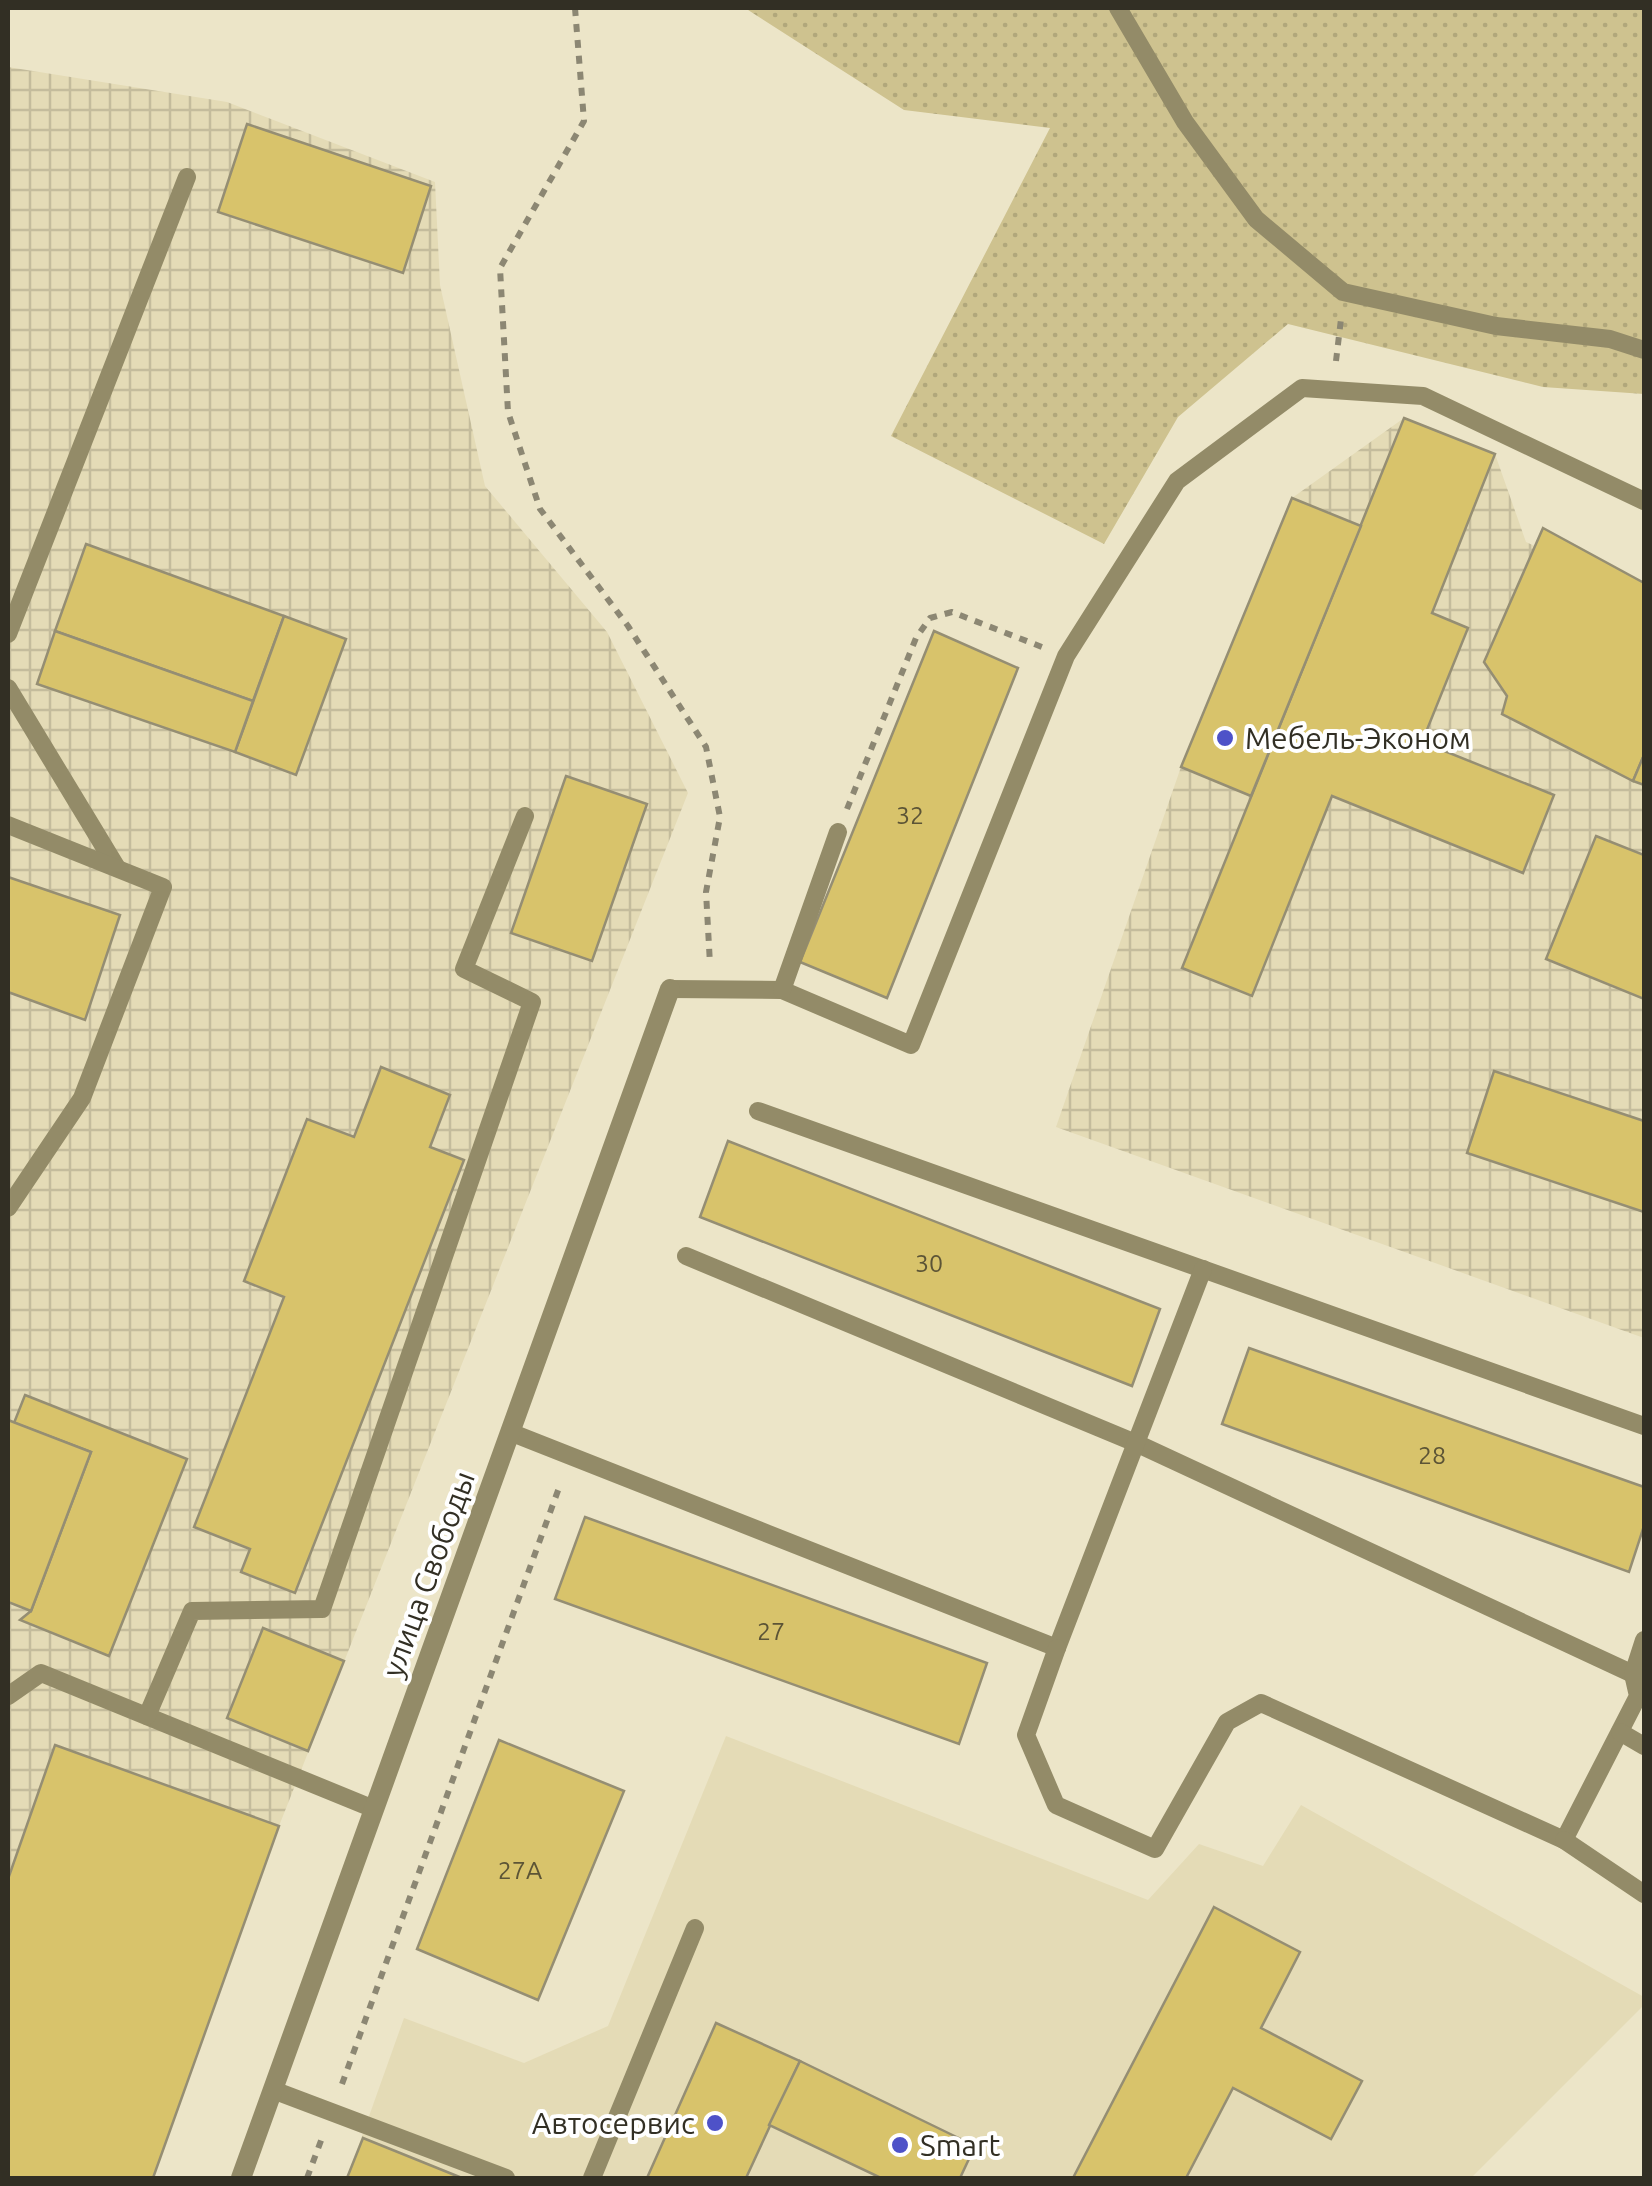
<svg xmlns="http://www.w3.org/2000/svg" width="1652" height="2186" font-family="Ubuntu,sans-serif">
  <defs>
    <pattern id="industrial-grid" width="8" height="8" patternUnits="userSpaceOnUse" patternTransform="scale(2.5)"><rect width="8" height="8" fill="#e4dbb6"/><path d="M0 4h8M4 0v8" fill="none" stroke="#c4bc9c"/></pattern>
    <pattern id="grass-dots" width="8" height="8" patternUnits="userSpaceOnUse" patternTransform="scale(2.5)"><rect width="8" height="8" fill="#cec28f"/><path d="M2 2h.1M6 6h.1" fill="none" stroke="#b1a77b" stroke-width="1.8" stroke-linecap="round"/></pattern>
  </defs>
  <rect width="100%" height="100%" fill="#ece5c8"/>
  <path fill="#e4dbb6" d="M726,1736L1148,1900L1199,1844L1263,1866L1301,1805L1644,1997V2005L1471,2178H347L404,2018L524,2063L608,2026Z"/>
  <g fill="url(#industrial-grid)">
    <path d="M8,67L227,102L435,182L440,285L485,486L607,632L688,793L279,1826L153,2178H8Z"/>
    <path d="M1404,418L1495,454L1526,542L1644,596V1338L1056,1127L1181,767L1292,498Z"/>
  </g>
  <path fill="url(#grass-dots)" d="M745,8H1644V394L1543,387L1288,324L1178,417L1104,544L891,436L1050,128L904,110Z"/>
  <g fill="#d8c36b" stroke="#958e73" stroke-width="2.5">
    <path d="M247,124L431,186L403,273L218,212Z"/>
    <path d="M1404,418L1495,454L1432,613L1468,628L1422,742L1554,795L1523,873L1332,796L1252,996L1182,968Z"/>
    <path d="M1292,498L1361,526L1251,796L1181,767Z"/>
    <path d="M1543,528L1644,583V755L1633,781L1502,714L1507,696L1484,662Z"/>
    <path d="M86,544L284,616L253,701L55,631Z"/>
    <path d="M284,616L346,639L296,775L235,752Z"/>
    <path d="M55,631L253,701L235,752L37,684Z"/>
    <path d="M934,631L1018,668L887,998L800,962Z"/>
    <path d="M1644,755V785L1633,781Z"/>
    <path d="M566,776L647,804L592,961L511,933Z"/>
    <path d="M1596,836L1644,855V999L1546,959Z"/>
    <path d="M8,877L120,915L85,1020L8,992Z"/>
    <path d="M381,1067L450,1095L430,1147L464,1160L295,1593L241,1572L250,1549L194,1527L284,1297L244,1281L307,1119L354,1137Z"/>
    <path d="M1494,1071L1644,1121V1212L1467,1153Z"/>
    <path d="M728,1141L1160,1309L1132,1386L700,1217Z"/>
    <path d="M1249,1348L1644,1487V1526L1629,1572L1222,1424Z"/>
    <path d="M25,1395L187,1459L109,1656L20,1620L31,1611L91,1452L14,1423Z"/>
    <path d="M8,1420L91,1452L31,1611L8,1602Z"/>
    <path d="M585,1517L987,1663L959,1744L555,1599Z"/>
    <path d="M263,1628L344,1661L308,1751L227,1718Z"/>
    <path d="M499,1740L624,1791L538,2000L417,1949Z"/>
    <path d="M55,1745L279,1826L153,2178H8V1879Z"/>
    <path d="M1214,1907L1300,1952L1261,2028L1362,2081L1331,2139L1233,2088L1186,2178H1073Z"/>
    <path d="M716,2023L800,2061L746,2178H647Z"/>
    <path d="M800,2061L975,2146L960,2178H881L769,2125Z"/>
    <path d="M363,2138L462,2178H347Z"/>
  </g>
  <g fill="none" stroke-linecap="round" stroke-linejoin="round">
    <g stroke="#8c8773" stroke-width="6" stroke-dasharray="8 8" stroke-linecap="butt">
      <path d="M575,8L584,121L500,268L508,412L540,509L628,626L706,747L720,817L706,892L710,964"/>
      <path d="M1336,361L1341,319"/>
      <path d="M847,809L916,638L930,618L952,612L1042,647"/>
      <path d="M342,2084L560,1485"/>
      <path d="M307,2178L322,2138"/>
    </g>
    <g stroke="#938b68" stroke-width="18">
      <path d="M1118,8L1185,122L1256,219L1343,292L1496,326L1610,339L1644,350"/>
      <path d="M8,634L187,177"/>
      <path d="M8,688L117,868"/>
      <path d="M8,825L163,887L82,1098L8,1208"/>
      <path d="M670,989L782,990L911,1045L1066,656L1177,481L1302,388L1423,396L1644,501"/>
      <path d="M782,990L838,832"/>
      <path d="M758,1111L1644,1426"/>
      <path d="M686,1256L1138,1444L1633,1674"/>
      <path d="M510,1432L1057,1648L1203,1269"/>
      <path d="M1057,1648L1026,1735L1056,1805L1155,1849L1227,1722L1261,1703L1564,1840L1638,1696L1633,1674L1644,1640"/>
      <path d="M8,1696L41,1673L374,1809"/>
      <path d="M147,1716L192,1611L322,1609L532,1002L464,969L525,816"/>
      <path d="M1620,1732L1644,1746"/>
      <path d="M1564,1840L1644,1894"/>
      <path d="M273,2090L506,2178"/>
      <path d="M592,2178L695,1928"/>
    </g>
    <path stroke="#938b68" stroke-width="20" d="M241,2178L670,989"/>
  </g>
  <g fill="#4e52c8" stroke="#fff" stroke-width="4">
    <circle cx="1225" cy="738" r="10"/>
    <circle cx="715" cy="2123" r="10"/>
    <circle cx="900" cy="2145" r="10"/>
  </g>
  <g text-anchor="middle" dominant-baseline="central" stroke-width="8" stroke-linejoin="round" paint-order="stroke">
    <g font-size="25" fill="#5c5436">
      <text x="910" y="815">32</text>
      <text x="929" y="1263">30</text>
      <text x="1432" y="1455">28</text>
      <text x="771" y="1631">27</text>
      <text x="520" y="1870">27А</text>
    </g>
    <g font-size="30" fill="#322f24" stroke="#fff" text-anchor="start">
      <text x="1245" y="738">Мебель-Эконом</text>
      <text x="695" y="2123" text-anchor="end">Автосервис</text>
      <text x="920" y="2145">Smart</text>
    </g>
    <g font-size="30" fill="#322f24" stroke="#fff">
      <text transform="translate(428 1574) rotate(-70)">улица Свободы</text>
    </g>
  </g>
  <rect width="1652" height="2186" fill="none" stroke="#322f24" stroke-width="20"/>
</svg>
